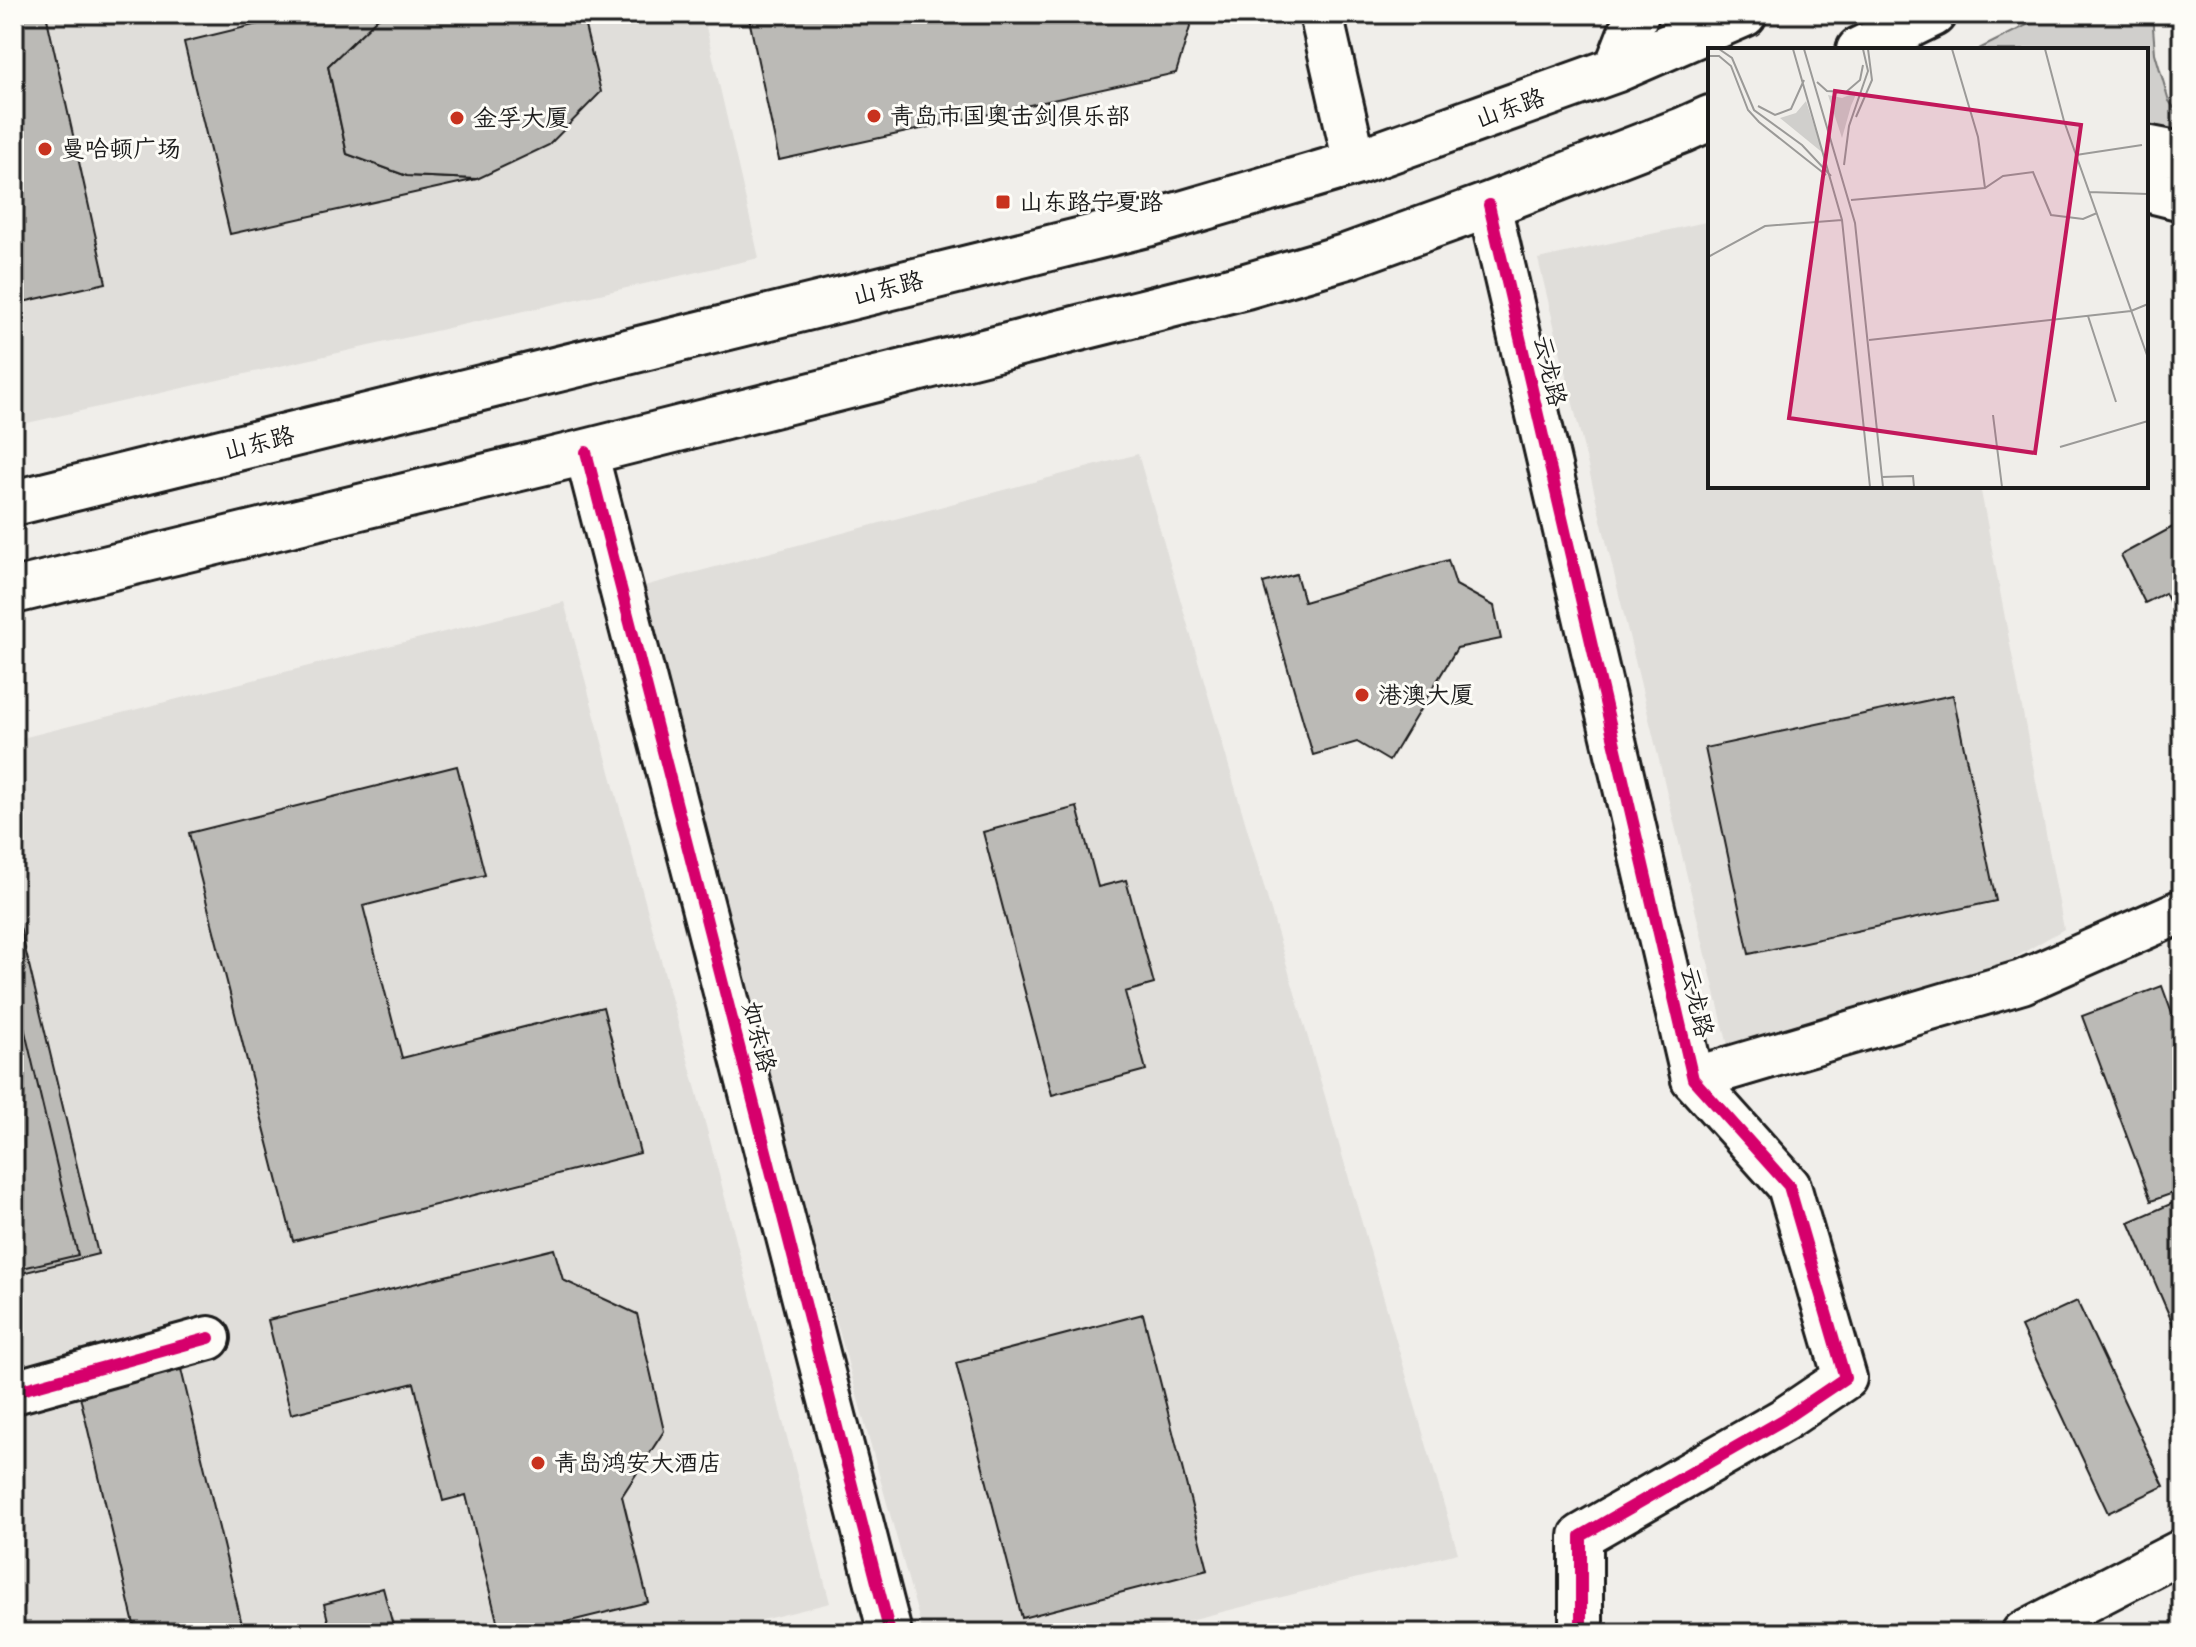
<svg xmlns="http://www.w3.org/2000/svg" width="2196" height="1647" font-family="'Comic Neue','LXGW WenKai TC',sans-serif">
  <rect width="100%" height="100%" fill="#f0eeea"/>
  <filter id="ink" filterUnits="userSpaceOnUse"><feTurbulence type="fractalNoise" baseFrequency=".0125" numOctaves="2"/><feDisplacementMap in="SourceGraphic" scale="16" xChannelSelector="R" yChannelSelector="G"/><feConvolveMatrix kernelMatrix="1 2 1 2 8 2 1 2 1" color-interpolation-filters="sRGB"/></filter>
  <g filter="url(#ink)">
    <g fill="#e0deda">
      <path d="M14,14H703L759,258L14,426Z"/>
      <path d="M1710,221V486H1980L2064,929L1948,996L1729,1050L1538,259Z"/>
      <path d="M1138,454L1458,1553L1138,1633H923L633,589Z"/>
      <path d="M564,602L717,1167L830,1603L710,1633H14V740Z"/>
    </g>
    <path fill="#d0cfcc" stroke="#767674" stroke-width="2" d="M2049,14H2152L2155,53L2169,101L2182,118V141L2146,131V50H1977Z"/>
    <g fill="#bbbab6" stroke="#1c1c1c" stroke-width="2">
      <path d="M14,14H46L106,283L14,304Z"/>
      <path d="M299,14H386L377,19L328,66L347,154L407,176L477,179L230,234L184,42Z"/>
      <path d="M386,14H582L601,92L549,145L477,179L407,176L347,154L328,66L377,19Z"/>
      <path d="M748,14H1194L1176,73L779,160Z"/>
      <path d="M2182,522V626L2165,593L2145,603L2121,555Z"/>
      <path d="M1448,560L1456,585L1494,606L1501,639L1457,648L1389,761L1357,742L1313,755L1263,583L1296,574L1304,602Z"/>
      <path d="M1953,695L1996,901L1749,954L1705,748Z"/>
      <path d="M457,766L485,875L363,906L402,1058L603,1007L640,1153L293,1241L189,833Z"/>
      <path d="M1077,807L1098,887L1126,880L1154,984L1125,992L1146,1070L1052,1095L983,832Z"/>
      <path d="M14,902L98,1254L14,1275Z"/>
      <path d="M14,985L78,1255L14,1270Z"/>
      <path d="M2162,986L2182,1041V1190L2151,1201L2082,1016Z"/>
      <path d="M2182,1199V1345L2129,1222Z"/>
      <path d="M554,1249L563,1280L637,1314L664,1431L622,1496L648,1602L522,1633H500L466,1495L443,1501L414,1383L291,1414L268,1320Z"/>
      <path d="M2077,1301L2164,1486L2108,1513L2021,1327Z"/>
      <path d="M1143,1314L1208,1570L1022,1618L956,1363Z"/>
      <path d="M181,1369L244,1633H136L79,1392Z"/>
      <path d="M383,1588L395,1633H331L324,1604Z"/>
    </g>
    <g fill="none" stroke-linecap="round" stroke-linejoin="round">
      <defs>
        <g id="minor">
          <path d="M1321,14L1355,163"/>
          <path d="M1615,70L1637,14"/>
          <path d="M2146,190L2182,199"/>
          <path d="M1489,205L1693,1079L1789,1186L1845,1378L1783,1420L1581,1536V1633"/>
          <path d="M586,452L890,1633"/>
          <path d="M1693,1079L2022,982L2182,911"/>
          <path d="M14,1392L209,1338"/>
          <path d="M2023,1633L2182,1551"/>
        </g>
        <g id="major">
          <path d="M1859,50L1933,14"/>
          <path d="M2146,148L2182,155"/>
          <path d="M14,503L1147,224L1355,163L1615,70L1744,14"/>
          <path d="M14,591L586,452L1246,286L1348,256L1489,205L1683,130L1710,118"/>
        </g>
      </defs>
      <use href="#minor" stroke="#1c1c1c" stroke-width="48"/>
      <use href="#major" stroke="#1c1c1c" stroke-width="50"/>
      <use href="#minor" stroke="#fdfcf7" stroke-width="42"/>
      <use href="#major" stroke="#fdfcf7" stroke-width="44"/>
      <defs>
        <g id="cycleway">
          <path d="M1489,205L1693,1079L1789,1186L1845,1378L1783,1420L1581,1536V1633"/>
          <path d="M586,452L890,1633"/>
          <path d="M14,1392L209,1338"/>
        </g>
      </defs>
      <use href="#cycleway" stroke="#fdfcf7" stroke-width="17"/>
      <use href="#cycleway" stroke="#d6006c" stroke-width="12"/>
    </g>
  </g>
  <g fill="#c8321e" stroke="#fdfcf7" stroke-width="3">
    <circle cx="874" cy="116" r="8"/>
    <circle cx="457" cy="118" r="8"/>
    <circle cx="45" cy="149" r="8"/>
    <rect x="995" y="194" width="16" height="16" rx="4"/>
    <circle cx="1362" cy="695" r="8"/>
    <circle cx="538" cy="1463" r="8"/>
  </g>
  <g text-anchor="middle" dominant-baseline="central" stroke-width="6" stroke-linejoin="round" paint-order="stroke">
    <g font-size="24" fill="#1c1c1c" stroke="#fdfcf7">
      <text transform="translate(1510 108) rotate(-20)">山东路</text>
      <text transform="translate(888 288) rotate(-14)">山东路</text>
      <text transform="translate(1550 371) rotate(77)">云龙路</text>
      <text transform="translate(259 443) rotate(-14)">山东路</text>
      <text transform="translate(1697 1002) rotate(77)">云龙路</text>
      <text transform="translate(759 1037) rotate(76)">如东路</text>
    </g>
    <g font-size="24" fill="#1c1c1c" stroke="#fdfcf7" text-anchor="start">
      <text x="890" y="116">青岛市国奥击剑俱乐部</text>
      <text x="473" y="118">金孚大厦</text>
      <text x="61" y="149">曼哈顿广场</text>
      <text x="1019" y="202">山东路宁夏路</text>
      <text x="1378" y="695">港澳大厦</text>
      <text x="554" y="1463">青岛鸿安大酒店</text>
    </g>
  </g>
  <g transform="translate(1708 48)">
    <rect width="440" height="440" fill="#f0eeea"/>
    <path d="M149,44L143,58L134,90L120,47L134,50ZM98,53L115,105L72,70L88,65Z" fill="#d0cfcc"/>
    <path fill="none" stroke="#9b9a98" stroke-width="2" d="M11,1L24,10L46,62L94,97L123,128M85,1L134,172L162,439M96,1L147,175L175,439M244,1L270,89L277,140M337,1L356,73L440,310M0,8H11L23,18L40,62L51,74L118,127M109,34L119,43L138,44L152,32L155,17M50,58L67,67L83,61L96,32M148,69L164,32L160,1M368,107L434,97M136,117L141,78L160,23L155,1M381,144L440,146M143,152L277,140L295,128L325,124L343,167L375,171L389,165M0,209L57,178L134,172M380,268L408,354M161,292L423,263L440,256M285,367L294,439M352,399L440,373M174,429L205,428L206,439"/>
    <path fill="#c2185b" fill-opacity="0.15" stroke="#c2185b" stroke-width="4" d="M127,43L373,77L327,405L81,370Z"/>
    <rect width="440" height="440" fill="none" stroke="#1c1c1c" stroke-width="4"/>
  </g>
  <rect width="2196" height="1647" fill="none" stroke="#fdfcf7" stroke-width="48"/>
  <rect x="24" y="24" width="2148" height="1599" fill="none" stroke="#1c1c1c" stroke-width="3" filter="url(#ink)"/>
</svg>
